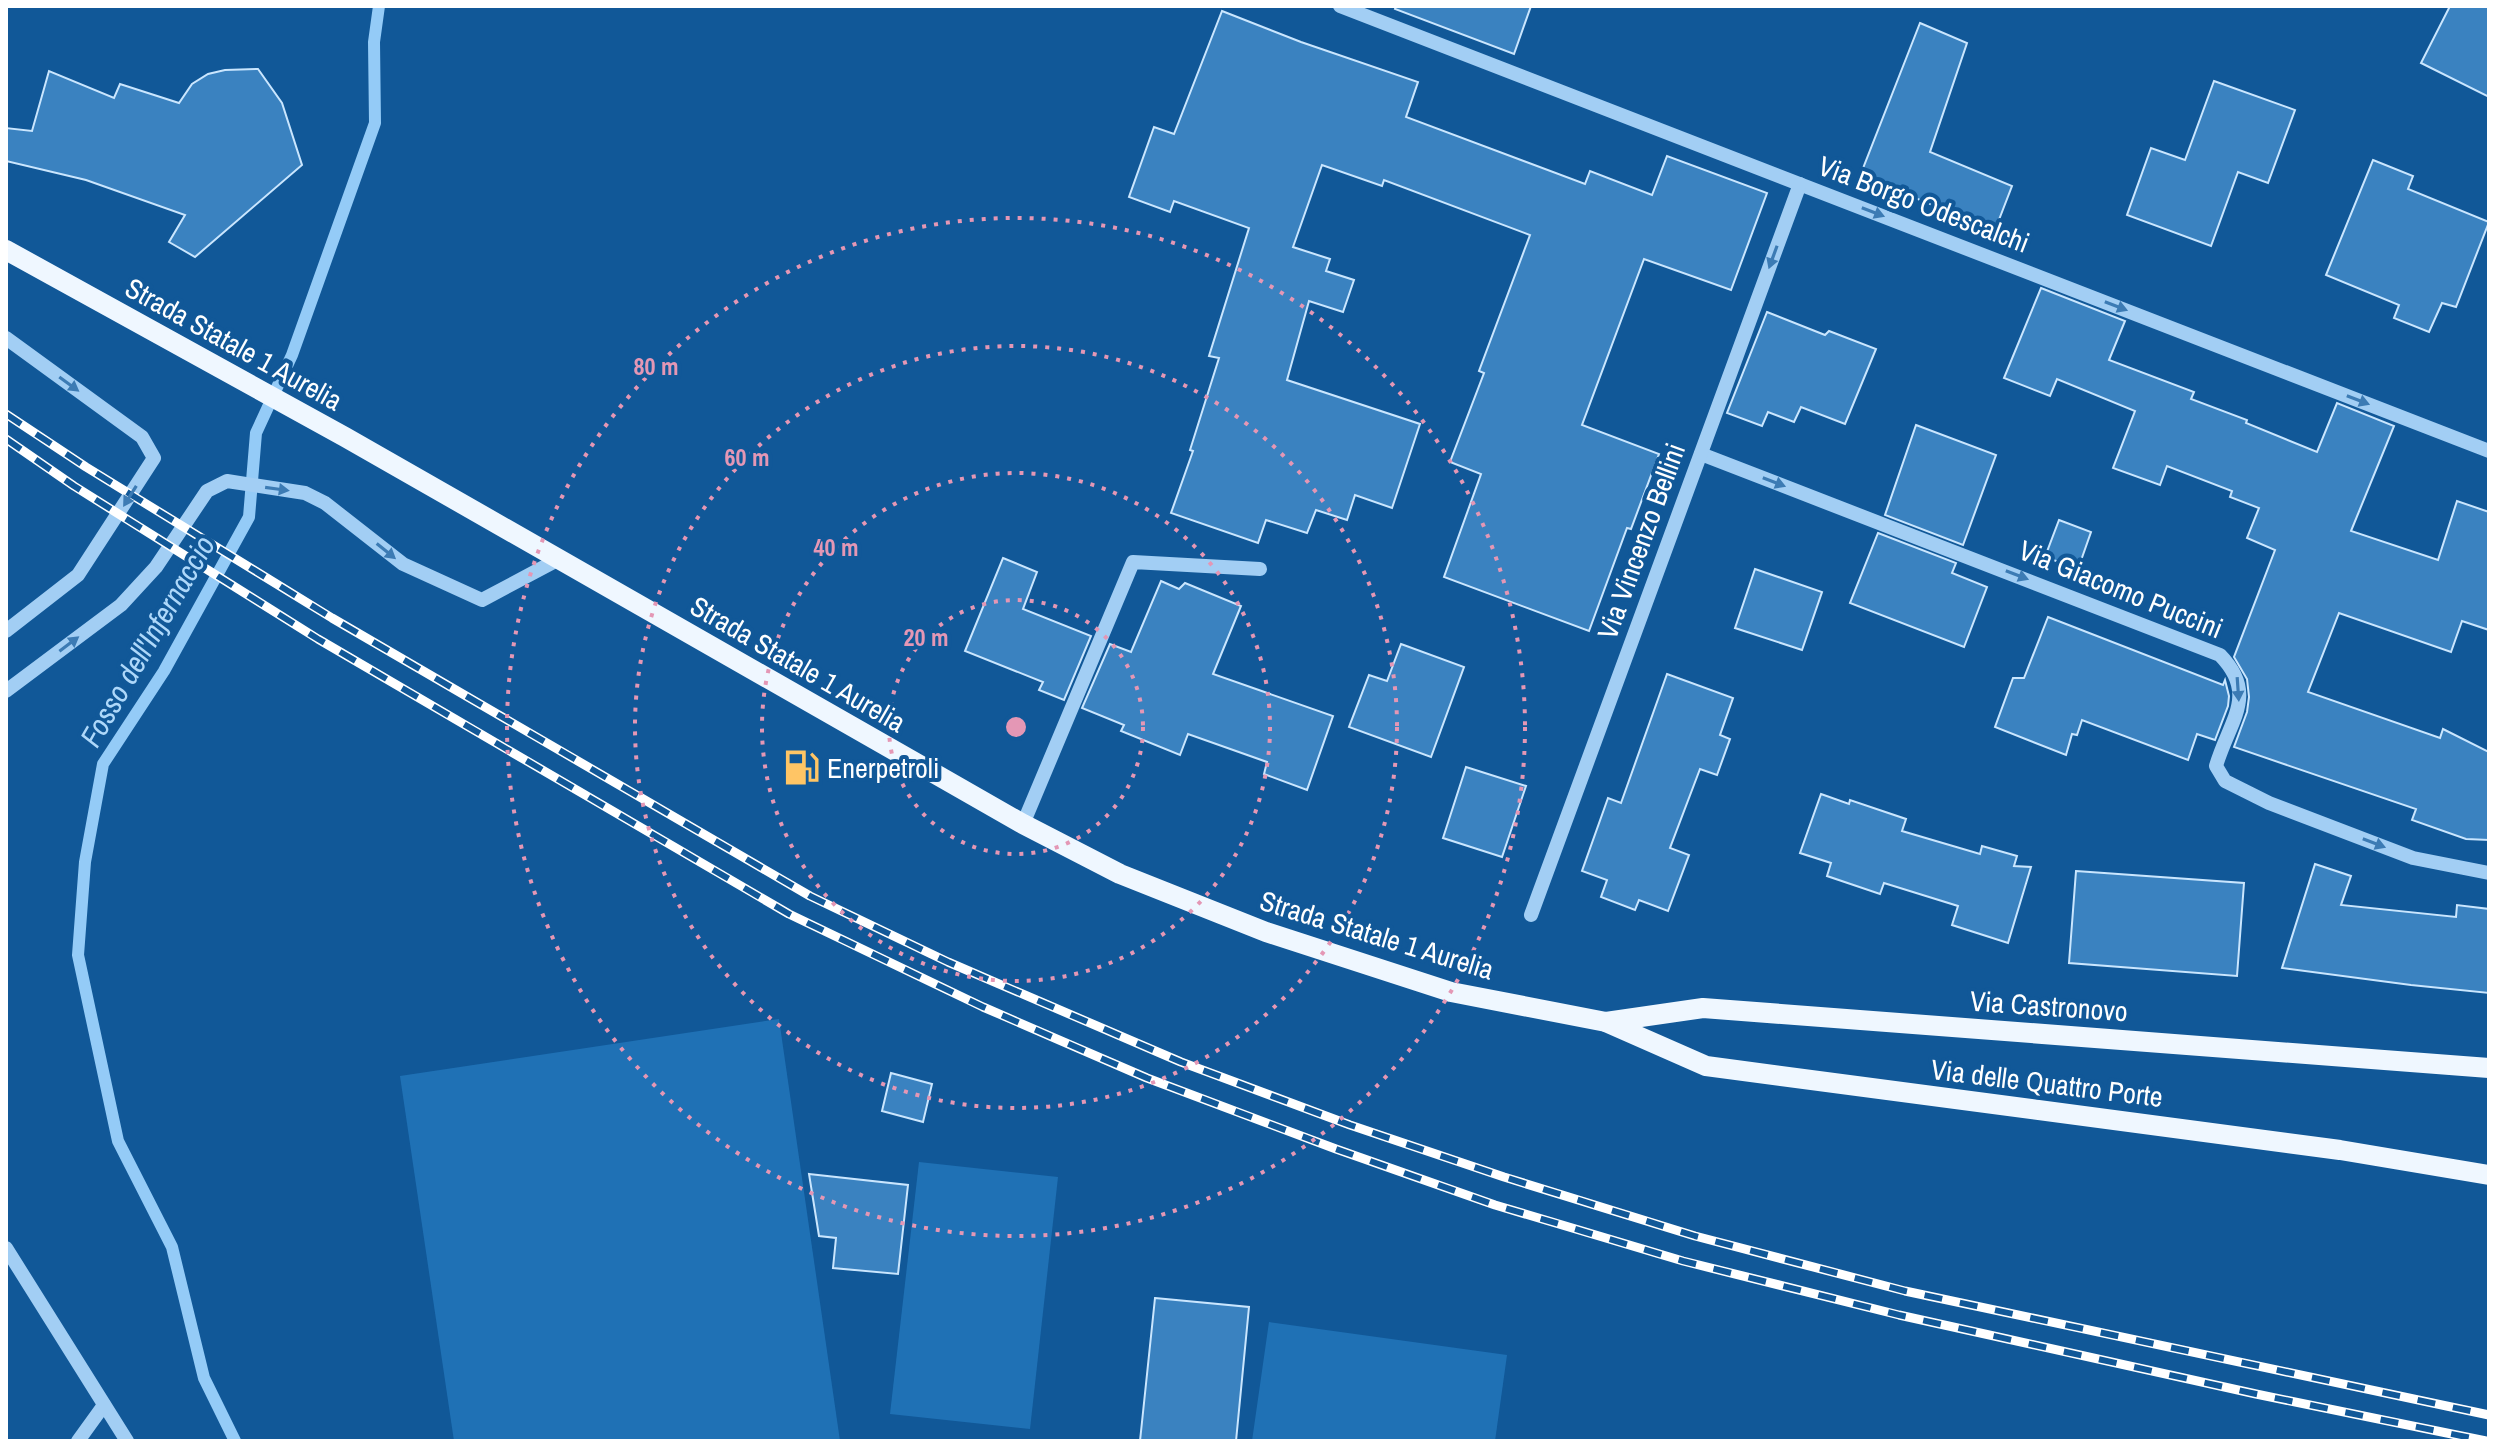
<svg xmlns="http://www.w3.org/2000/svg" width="2495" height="1447" font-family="'Archivo Narrow',sans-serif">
  <rect width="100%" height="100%" fill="#115898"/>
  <g fill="#1f71b5">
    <path d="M779,1019L840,1441H454L400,1076Z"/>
    <path d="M919,1162L1058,1177L1030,1429L890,1414Z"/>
    <path d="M1269,1322L1507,1355L1495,1441H1252Z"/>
  </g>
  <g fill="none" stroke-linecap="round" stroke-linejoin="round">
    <path stroke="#94cbf7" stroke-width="12" d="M235,1441L204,1378L172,1247L118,1141L78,955L85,862L103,764L164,671L249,517L256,433L292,355L375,123L374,42L379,6"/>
  </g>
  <g fill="#3a82c0" stroke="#cae6fe" stroke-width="2">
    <path d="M1396,6H1531L1514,54L1395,9Z"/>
    <path d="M2450,6H2489V97L2421,63Z"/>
    <path d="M1222,11L1301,42L1418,82L1406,117L1585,184L1590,171L1652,195L1667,156L1767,193L1731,290L1644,259L1582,425L1659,454L1631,529L1627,528L1589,631L1444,577L1481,474L1450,462L1484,373L1479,371L1530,235L1384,180L1382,186L1322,165L1293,247L1330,259L1326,271L1354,280L1343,312L1309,301L1287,380L1420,424L1392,508L1355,495L1347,520L1316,510L1307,533L1266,520L1258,543L1171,513L1193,451L1190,450L1219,358L1209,356L1249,228L1174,201L1170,212L1129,197L1154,127L1174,134Z"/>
    <path d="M1920,23L1967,43L1930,152L2012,186L1995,230L1860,176Z"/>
    <path d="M258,69L282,103L302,165L195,257L169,242L185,215L86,180L6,161V128L32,131L49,71L114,98L120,84L179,103L192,84L208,74L225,70Z"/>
    <path d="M2214,81L2295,110L2268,183L2238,172L2211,246L2127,215L2151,148L2185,160Z"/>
    <path d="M2373,160L2413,176L2408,189L2489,222L2456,307L2442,303L2429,332L2394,318L2399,305L2326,275Z"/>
    <path d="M2041,288L2125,321L2109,360L2194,392L2191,399L2247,420L2246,423L2317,452L2337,403L2394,426L2351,531L2438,560L2457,501L2489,512V630L2462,621L2451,652L2339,613L2308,692L2440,738L2443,729L2489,752V840L2466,839L2412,820L2416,809L2234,747L2247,712L2249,697L2247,679L2234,657L2275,550L2247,538L2259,508L2230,497L2232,491L2167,466L2160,485L2113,468L2135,411L2057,379L2050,396L2004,378Z"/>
    <path d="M1767,312L1825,335L1829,331L1876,349L1845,424L1801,407L1794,422L1768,412L1762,426L1727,413Z"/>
    <path d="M1916,425L1996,455L1963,545L1885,515Z"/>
    <path d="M2059,520L2091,532L2078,569L2045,557Z"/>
    <path d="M1878,533L1956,563L1952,573L1987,587L1964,647L1850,603Z"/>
    <path d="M1003,558L1037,572L1023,609L1091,636L1064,700L1039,690L1043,682L965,651Z"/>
    <path d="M1755,569L1822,592L1802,650L1735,628Z"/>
    <path d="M1161,581L1179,589L1185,583L1241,606L1213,674L1333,716L1307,790L1264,774L1267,762L1188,734L1180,755L1121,731L1124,725L1082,708L1110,644L1131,652Z"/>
    <path d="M2048,617L2223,685L2225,680L2229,696L2228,706L2215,740L2197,734L2188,760L2082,720L2077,735L2072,734L2066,755L1995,727L2013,678H2024Z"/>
    <path d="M1401,644L1464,667L1431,757L1349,727L1369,675L1387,681Z"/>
    <path d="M1667,674L1733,698L1720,735L1730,739L1717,775L1700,769L1670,848L1689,855L1668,911L1639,900L1635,910L1601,897L1607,880L1582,871L1608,798L1621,803Z"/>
    <path d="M1466,767L1526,786L1502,857L1443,838Z"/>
    <path d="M1821,794L1849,804L1850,800L1906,819L1902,831L1980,854L1982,846L2017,856L2014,866L2031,867L2008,943L1952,925L1958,906L1884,883L1880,894L1827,876L1831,863L1800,853Z"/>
    <path d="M2315,864L2351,876L2341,905L2456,917L2457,905L2489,909V993L2411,985L2282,968Z"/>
    <path d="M2076,871L2244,883L2237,976L2069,963Z"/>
    <path d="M891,1073L932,1084L923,1122L882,1111Z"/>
    <path d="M809,1174L908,1185L898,1274L833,1268L836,1238L819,1236Z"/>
    <path d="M1155,1298L1249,1307L1236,1441H1140Z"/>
  </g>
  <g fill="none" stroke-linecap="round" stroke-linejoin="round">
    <g stroke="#a2cef4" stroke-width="14">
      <path d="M1340,6L2489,451"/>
      <path d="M6,338L142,437L154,458L78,575L6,631"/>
      <path d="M1701,454L2220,655C2259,695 2229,721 2216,766L2225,781L2269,803L2413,858L2489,873"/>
      <path d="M6,691L121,605L156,567L207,491L227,481L305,493L325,503L403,564L482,600L559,559"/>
      <path d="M1023,824L1133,562L1260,569"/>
      <path d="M1531,915L1800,184"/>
      <path d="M6,1248L127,1441"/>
      <path d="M78,1441L104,1405"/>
    </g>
    <g stroke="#eff7ff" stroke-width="20">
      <path d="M6,250L345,437L1023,824L1120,874L1266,932L1451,992L1606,1022L1706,1066L2340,1150L2489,1175"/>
      <path d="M1606,1022L1703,1008L2489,1068"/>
    </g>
    <defs>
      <g id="rail">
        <path d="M6,414L86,467L332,618L810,896L948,962L1181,1062L1350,1125L1504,1177L1695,1236L1905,1291L2489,1415"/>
        <path d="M6,439L74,486L318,639L789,914L983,1007L1147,1078L1336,1149L1495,1205L1683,1261L1899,1315L2256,1394L2486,1441"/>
      </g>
    </defs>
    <use href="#rail" stroke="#fff" stroke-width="9"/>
    <use href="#rail" stroke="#115898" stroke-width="6" stroke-dasharray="18" stroke-linecap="butt"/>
  </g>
  <defs><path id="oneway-solid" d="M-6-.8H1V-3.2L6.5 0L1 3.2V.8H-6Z" transform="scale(2)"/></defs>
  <g fill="#3c7bb4">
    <use href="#oneway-solid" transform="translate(1873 212) rotate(21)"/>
    <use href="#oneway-solid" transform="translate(1773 257) rotate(110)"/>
    <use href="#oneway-solid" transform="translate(2116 306) rotate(21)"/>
    <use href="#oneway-solid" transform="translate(69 384) rotate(36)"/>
    <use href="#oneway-solid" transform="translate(2358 400) rotate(21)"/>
    <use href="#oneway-solid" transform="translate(1774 482) rotate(21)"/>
    <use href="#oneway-solid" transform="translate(277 489) rotate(8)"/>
    <use href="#oneway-solid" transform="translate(130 496) rotate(122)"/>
    <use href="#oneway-solid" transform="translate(386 551) rotate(39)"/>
    <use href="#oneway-solid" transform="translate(2017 575) rotate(21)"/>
    <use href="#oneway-solid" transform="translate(69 644) rotate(-37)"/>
    <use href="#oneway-solid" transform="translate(2238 689) rotate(86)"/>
    <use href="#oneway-solid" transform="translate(2374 843) rotate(21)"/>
  </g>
  <g fill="none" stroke="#e497b5" stroke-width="4" stroke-dasharray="4 8">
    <circle cx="1016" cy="727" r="127"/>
    <circle cx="1016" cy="727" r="254"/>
    <circle cx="1016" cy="727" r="381"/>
    <circle cx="1016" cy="727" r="509"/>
  </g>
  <defs>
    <symbol id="fuel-bare" viewBox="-9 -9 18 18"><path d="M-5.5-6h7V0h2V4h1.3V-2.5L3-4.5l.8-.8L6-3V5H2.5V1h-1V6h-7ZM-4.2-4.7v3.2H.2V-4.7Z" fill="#ffc565" stroke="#115898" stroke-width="2.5" paint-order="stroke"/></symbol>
  </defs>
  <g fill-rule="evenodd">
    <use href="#fuel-bare" x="776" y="742" width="51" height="51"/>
  </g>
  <g text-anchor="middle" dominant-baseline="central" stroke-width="8" stroke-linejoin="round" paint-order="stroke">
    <g font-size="28" fill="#fff" stroke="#115898">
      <text transform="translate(1924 204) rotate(21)">Via Borgo Odescalchi</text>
      <text transform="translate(234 344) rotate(29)">Strada Statale 1 Aurelia</text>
      <text transform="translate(1641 541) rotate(-70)">Via Vincenzo Bellini</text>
      <text transform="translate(2121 589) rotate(22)">Via Giacomo Puccini</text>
      <text transform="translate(798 664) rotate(30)">Strada Statale 1 Aurelia</text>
      <text transform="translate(1377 935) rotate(17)">Strada Statale 1 Aurelia</text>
      <text transform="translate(2049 1006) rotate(4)">Via Castronovo</text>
      <text transform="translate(2047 1083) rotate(7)">Via delle Quattro Porte</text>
    </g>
    <g font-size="28" fill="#fff" stroke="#115898" text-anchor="start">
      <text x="827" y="768">Enerpetroli</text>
    </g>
    <g font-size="30" font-style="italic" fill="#aed8fa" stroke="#115898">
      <text transform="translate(147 641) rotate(-60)">Fosso dell'Infernaccio</text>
    </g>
  </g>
  <circle cx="1016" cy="727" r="12" fill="#e497b5" stroke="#115898" stroke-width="4"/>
  <g font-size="24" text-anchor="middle" font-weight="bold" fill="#e497b5" stroke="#115898" stroke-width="8" stroke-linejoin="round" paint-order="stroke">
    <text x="656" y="375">80 m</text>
    <text x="747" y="466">60 m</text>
    <text x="836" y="556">40 m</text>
    <text x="926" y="646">20 m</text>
  </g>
  <rect width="2495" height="1447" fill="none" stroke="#ffffff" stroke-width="16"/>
</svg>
